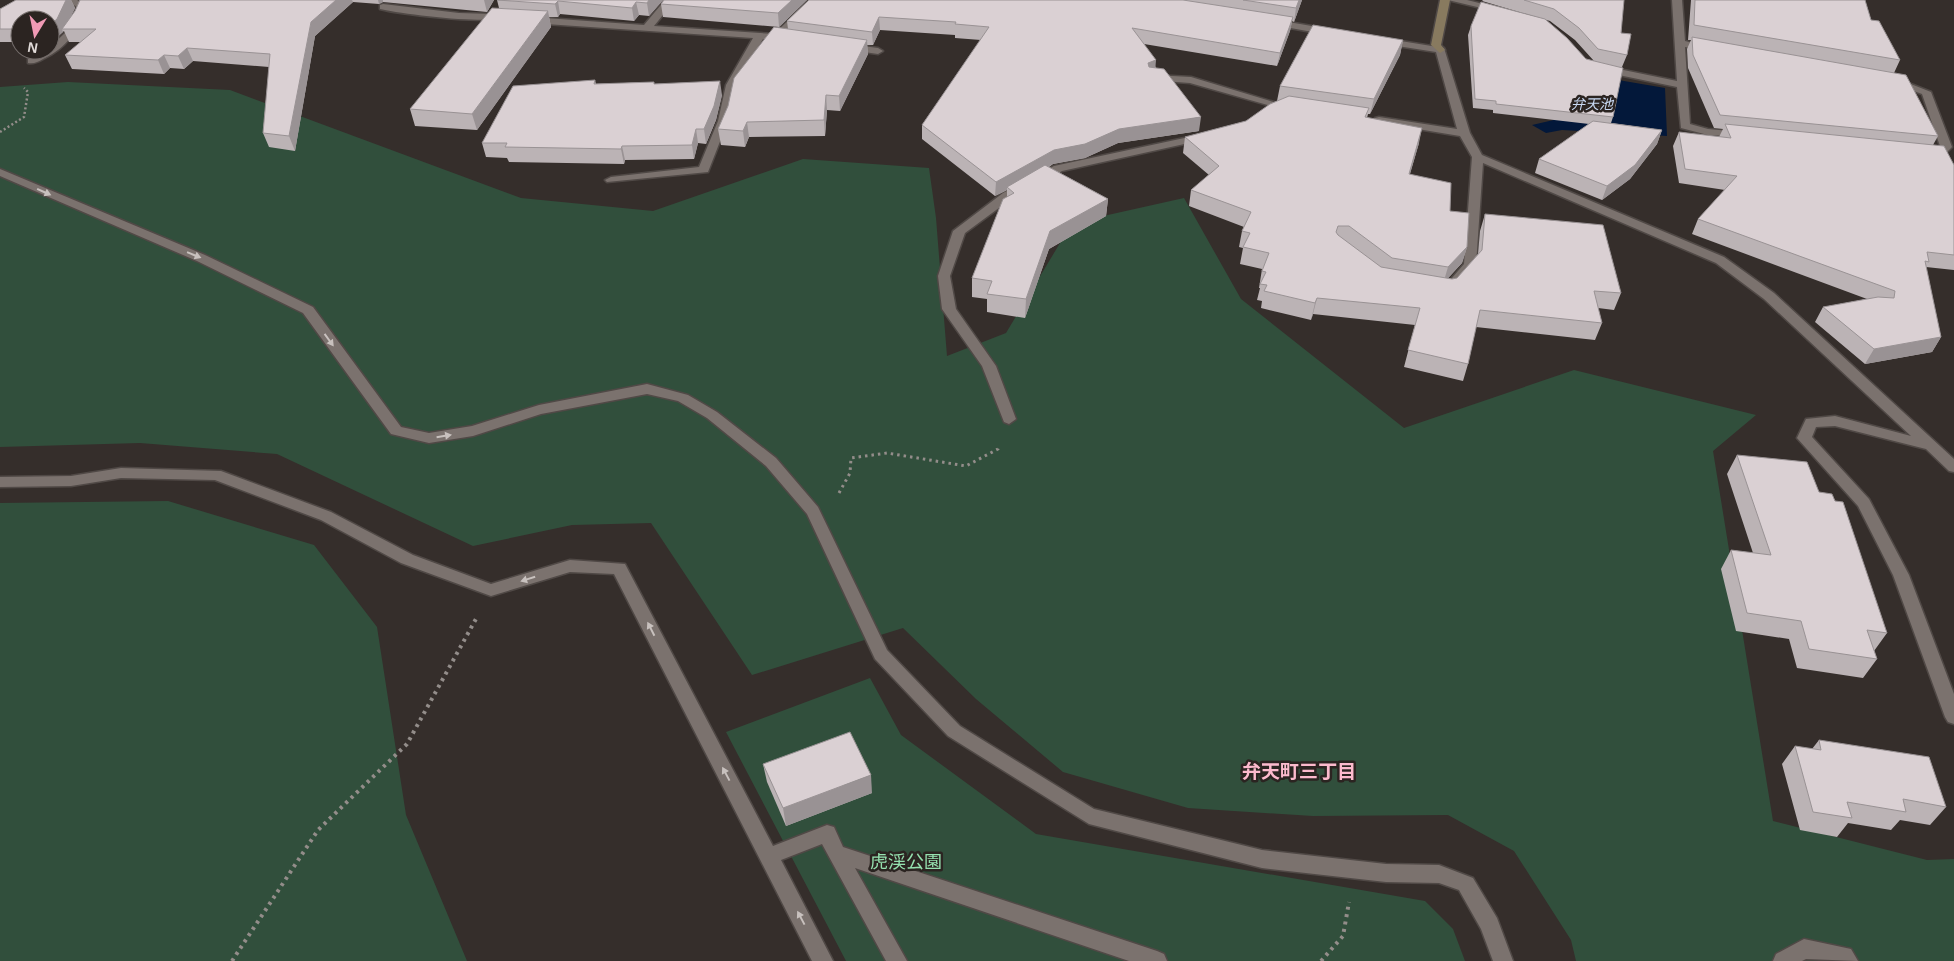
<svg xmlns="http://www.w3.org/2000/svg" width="1954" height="961" font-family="Arial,'Noto Sans JP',sans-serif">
  <rect width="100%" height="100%" fill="#352e2b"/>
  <g fill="#314f3c">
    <path d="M68,82L230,90L521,198L653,211L803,159L929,168L936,218L947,356L1006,333L1072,223L1184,198L1241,299L1404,428L1574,370L1756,415L1713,451L1773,821L1927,860L1954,859V961H1576L1571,940L1514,851L1448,815L1313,816L1188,808L1063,772L976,699L903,628L752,675L651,523L572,525L473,546L277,454L140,443L0,447V87Z"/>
    <path d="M168,501L314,545L377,627L406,815L467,961H0V503Z"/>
    <path d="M870,678L901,735L1036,834L1425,901L1453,929L1465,961H846L726,732Z"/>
  </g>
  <path fill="#03183a" d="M1589,75L1665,88L1667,136L1562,130L1546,133L1532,125L1558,119Z"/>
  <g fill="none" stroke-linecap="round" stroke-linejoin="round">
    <defs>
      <g id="lane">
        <path d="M847,44L878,48L883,51L878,54L843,49V45Z"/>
        <path d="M1153,75L1191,77L1290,107L1285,110L1190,83L1149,80L1148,78Z"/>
      </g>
      <g id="street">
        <path d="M65,0H77L87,6C78,30 67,48 43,59C38,62 34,64 28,63V59L50,50V47L65,33L77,7Z"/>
        <path d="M665,0H675L654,26L774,34L810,0H821L780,39H763L736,85L728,121L708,172L607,182L605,180L611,177L699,167L718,121L726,85L753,38L531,23L526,20L531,17L644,25Z"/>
        <path d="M1448,0H1467L1503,9L1498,12Z"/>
        <path d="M1672,0H1682L1685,41L1713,48L1708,51L1685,47L1690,124L1708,129L1741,132L1745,133V137L1708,135L1681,128L1677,87L1604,72L1599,69L1604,66L1677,81Z"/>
        <path d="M383,4L459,13L491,14L496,17C487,25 395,13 380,9V5Z"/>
        <path d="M1271,19L1329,29L1334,32L1329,35L1268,24V20Z"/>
        <path d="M1382,38L1444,48L1470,133L1482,155L1724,257L1774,293L1954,459V472L1949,471L1926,449L1835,426L1816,427L1812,437L1869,499L1909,575L1954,694V724L1948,722L1945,717L1893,575L1858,506L1797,438L1806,419L1835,416L1911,436L1764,299L1716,263L1483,163L1476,265L1462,281H1454L1452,278L1464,264L1472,157L1460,136L1375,122V118L1379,117L1457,129L1436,52L1378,43L1377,41Z"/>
        <path d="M1893,77L1931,92L1952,147L1942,157H1928L1922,154L1928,151H1935L1940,146L1922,94L1889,82V78Z"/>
        <path d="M1203,134L1209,137L1207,139L1062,171L1011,199L965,233L950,276L956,309L996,366L1016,419L1009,424L1004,422L982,366L942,309L938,276L953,231L1003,193L1054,166Z"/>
        <path d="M0,169L205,255L313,307L401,427L429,433L472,426L539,405L647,384L688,395L717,412L776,458L818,507L887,650L960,726L1094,809L1262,850L1386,864L1439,865L1473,878L1497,918L1513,961H1493L1481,929L1459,890L1439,883L1386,882L1262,868L1089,824L948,736L875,659L807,514L766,466L707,418L678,401L647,394L541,414L473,436L429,443L391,434L303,313L197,261L0,176Z"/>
        <path d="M121,468L221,471L331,512L413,555L491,584L570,560L625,564L773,846L827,825L834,827L843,847L1157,951L1164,954L1167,961H1129L855,868L907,961H886L822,844L781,860L833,961H812L614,574L570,572L491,596L401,563L321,520L215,480L121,478L71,486L0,487V477L71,476Z"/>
        <path d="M1804,939L1851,949L1858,961L1806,959L1802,961H1773L1776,954Z"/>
      </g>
      <path id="secondary" d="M1440,0H1450L1441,45L1445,50L1440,53L1431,45Z"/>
    </defs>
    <use href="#lane" stroke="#504946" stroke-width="3"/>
    <use href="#street" stroke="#504946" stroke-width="3"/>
    <use href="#secondary" stroke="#504946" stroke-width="3"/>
    <path stroke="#938d8a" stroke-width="2.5" stroke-dasharray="2 2.5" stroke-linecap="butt" d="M0,132L24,117L28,92L24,88"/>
    <path stroke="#938d8a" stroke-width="3" stroke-dasharray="2.5 4" stroke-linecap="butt" d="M839,493L850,473L851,458L887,453L966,466L998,449L999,446"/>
    <g stroke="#938d8a" stroke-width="4" stroke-dasharray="3 4.5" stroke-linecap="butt">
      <path d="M232,961L318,830L407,744L477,617"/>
      <path d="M1321,961L1343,936L1349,902"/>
    </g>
    <use href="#lane" fill="#7b726e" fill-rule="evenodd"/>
    <use href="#street" fill="#7b726e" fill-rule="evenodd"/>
    <use href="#secondary" fill="#887a5f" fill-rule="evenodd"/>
  </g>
  <g fill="#bbb3b5">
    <path d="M16,0H71L75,8L70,18L75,11L80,0H494L487,12L383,2L379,4L353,2L315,36L295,151L269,147L263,133L269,67L193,61L184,69L170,68L164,74L72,69L65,55L81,42H69L64,31L52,42H50V20H20V42H0V9Z"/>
    <path d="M497,0H663L649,16L639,15L634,21L560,14L558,17H549L551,27L477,130L415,126L410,109L499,8Z"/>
    <path d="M664,0H807L779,27L663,17L661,4Z"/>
    <path d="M809,0H1302L1294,22L1292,21L1290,31L1277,66L1144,44L1156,68L1199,131L1118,143L1085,158L1053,164L1049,167L1108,199L1106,216L1049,249L1025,318L987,312V299L972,297V278L1007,197V190L995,196L922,139V125L981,40L955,38V35L880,30L873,45H867L868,54L840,111L827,110L825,136L749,137L745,147L721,145L718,129L788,29L787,21Z"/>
    <path d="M1483,0H1624L1621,33L1627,55L1622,67L1613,117L1611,123L1662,130L1657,144L1630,179L1602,200L1535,173L1539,159L1589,124L1493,113V110L1473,108L1468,35L1471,26L1594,61L1575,40L1550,21L1482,1Z"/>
    <path d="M1691,0H1865L1871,20L1900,60L1894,73L1938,136L1933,145L1954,165V270L1926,267L1941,337L1932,352L1865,364L1815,322L1823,307L1867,299L1692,234L1698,219L1725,190L1679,183L1673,146L1679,132L1719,137L1723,129L1714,128L1688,68L1687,49L1691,40H1688Z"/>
    <path d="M1403,40L1400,55L1370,114H1368L1367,118L1419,143L1410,174L1450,211L1467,247L1462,263L1448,278L1452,279L1457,278L1478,254L1480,231L1485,214L1621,293L1614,310L1598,308L1602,323L1595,340L1476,327L1468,364L1463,381L1404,367L1415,325L1313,314L1311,320L1261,308L1262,301L1257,300L1260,288H1259L1262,269L1240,264L1243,248L1239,247L1242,231L1244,227L1189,206L1191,190L1209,175L1183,153L1185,137L1246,121L1277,101L1280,86Z"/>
    <path d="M595,80L596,84L654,82V84L722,95L716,120L706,144L698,143L694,159L625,160L624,164L509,162L507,158L486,157L482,143Z"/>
    <path d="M1737,455L1819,492L1887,633L1874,651L1877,659L1863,678L1797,668L1789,639L1736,631L1721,569L1731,550L1753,553L1727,474Z"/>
    <path d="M1819,740L1946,807L1930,825L1900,820L1891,830L1848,823L1837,837L1800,830L1782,764L1795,746L1812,749Z"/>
    <path d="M763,764L872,793L786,826L767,782Z"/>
  </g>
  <g fill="#999294">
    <path d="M66,0H71L75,8L65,29H62L63,32L52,42L50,37V25Z"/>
    <path d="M336,0H352L353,2L315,36L295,151L289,136L311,22Z"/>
    <path d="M378,0H383V2L379,4Z"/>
    <path d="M484,0H494L487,12Z"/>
    <path d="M649,0H663L649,16L647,3Z"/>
    <path d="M792,0H807L779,27L778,13Z"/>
    <path d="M1299,0H1302L1294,22L1296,8Z"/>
    <path d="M558,1L560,14L558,17L555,4Z"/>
    <path d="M636,2L639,15L634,21L632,8Z"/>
    <path d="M548,11L551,27L477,130L472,114Z"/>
    <path d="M879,17L880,30L873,45L872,32Z"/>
    <path d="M1293,17L1290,31L1277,66L1280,53Z"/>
    <path d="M867,40L868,54L840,111L839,96Z"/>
    <path d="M1403,40L1400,55L1370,114L1374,99Z"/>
    <path d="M187,48L193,61L184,69L178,56Z"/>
    <path d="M164,55L170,68L164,74L158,60Z"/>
    <path d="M1156,60L1155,73L1147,76L1148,63Z"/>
    <path d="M720,81L722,95L716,120L706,144L704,129Z"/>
    <path d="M826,95L827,110L825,136L824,120Z"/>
    <path d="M1201,117L1199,131L1118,143L1085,158L1053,164L1009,189L1007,187V190L995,196L996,182L1054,150L1119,129Z"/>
    <path d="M747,122L749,137L745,147L743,131Z"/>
    <path d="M1422,128L1419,143L1405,190L1409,174Z"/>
    <path d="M696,129L698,143L694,159L692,145Z"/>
    <path d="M1662,130L1657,144L1630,179L1602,200L1607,186Z"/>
    <path d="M622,146L625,160L624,164L621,149Z"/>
    <path d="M1108,199L1106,216L1049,249L1025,318L1026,299L1050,231Z"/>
    <path d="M1467,247L1462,263L1443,284L1448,267Z"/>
    <path d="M1317,298L1313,314L1311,320L1315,303Z"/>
    <path d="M1941,337L1932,352L1865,364L1874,349Z"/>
    <path d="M871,775L872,793L786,826L783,808Z"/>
  </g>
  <g fill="#dad0d3" stroke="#999294">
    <path d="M16,0H66L57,19L50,25V20H20V29H0V9Z"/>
    <path d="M80,0H336L311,22L289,136L263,133L270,54L187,48L178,56L164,55L158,60L65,55L96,29H62L75,11Z"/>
    <path d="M497,0H649L647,3L636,2L632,8L558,1L555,4Z"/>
    <path d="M664,0H792L778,13L661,4Z"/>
    <path d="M809,0H1183L1293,17L1280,53L1132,28L1156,60L1148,63L1149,67L1164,69L1201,117L1119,129L1085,144L1054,150L996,182L922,125L989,27L955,24L956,22L879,17L872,32L787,21Z"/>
    <path d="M1243,0H1299L1296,8Z"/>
    <path d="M1524,0H1624L1621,33L1631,34L1627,55L1598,49L1579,28L1554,9Z"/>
    <path d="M1695,0H1865L1871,20L1879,21L1900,60L1694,25Z"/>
    <path d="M1481,2L1545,19L1567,38L1586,59L1623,68L1613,117L1496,104V101L1475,99L1471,26Z"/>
    <path d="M492,8L548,11L472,114L410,109Z"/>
    <path d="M1313,25L1403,40L1374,99L1280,86Z"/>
    <path d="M774,27L867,40L839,96L826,95L824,120L747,122L743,131L718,129L728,106L734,78Z"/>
    <path d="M1692,37L1906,75L1938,136L1720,115L1693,55Z"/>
    <path d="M595,80L594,84L654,82V84L720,81L714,106L704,129H696L692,145L622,146L621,149L505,147L507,143H482L513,86Z"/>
    <path d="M1289,96L1369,108L1365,117L1422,128L1409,174L1451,183L1450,211L1469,213L1467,247L1448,267L1392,258L1349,226H1338L1336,232L1338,235L1381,267L1452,279L1457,278L1482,250L1485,214L1603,225L1621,293L1594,291L1602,323L1480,310L1468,364L1408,350L1420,308L1317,298L1315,303L1264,291L1267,285L1260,284L1266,272L1262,271L1269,253L1243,247L1250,233L1242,231L1251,212L1191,190L1219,166L1185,137L1246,121L1270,104Z"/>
    <path d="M1593,121L1662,130L1635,165L1607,186L1539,159Z"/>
    <path d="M1725,124L1944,146L1954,165V255L1927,252L1929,262L1925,261L1941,337L1874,349L1823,307L1878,297L1894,298L1895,291L1698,219L1737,176L1685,169L1679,132L1731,138Z"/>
    <path d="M1045,165L1108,199L1050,231L1026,299L987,294L992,281L972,278L1003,199L1014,193L1007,187Z"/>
    <path d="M1737,455L1807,462L1819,492L1832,494L1835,501L1843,502L1887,633L1867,630L1877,659L1809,649L1801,621L1747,613L1731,550L1771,555Z"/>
    <path d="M850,732L871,775L783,808L763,764Z"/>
    <path d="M1819,740L1929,757L1946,807L1903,799L1906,812L1847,802L1852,818L1813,812L1795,746L1821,750Z"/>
  </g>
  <defs><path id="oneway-solid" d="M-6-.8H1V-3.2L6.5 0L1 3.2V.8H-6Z" transform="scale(1.25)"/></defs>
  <g fill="#c8c1be">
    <use href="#oneway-solid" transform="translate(44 192) rotate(24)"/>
    <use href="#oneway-solid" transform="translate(194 255) rotate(22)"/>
    <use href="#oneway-solid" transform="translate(329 340) rotate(54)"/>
    <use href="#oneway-solid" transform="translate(444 436) rotate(-9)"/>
    <use href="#oneway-solid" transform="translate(528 579) rotate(163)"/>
    <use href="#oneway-solid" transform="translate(651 629) rotate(-117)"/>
    <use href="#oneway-solid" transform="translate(726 774) rotate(-118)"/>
    <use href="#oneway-solid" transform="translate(801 918) rotate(-118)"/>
  </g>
  <g text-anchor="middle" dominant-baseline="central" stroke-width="5" stroke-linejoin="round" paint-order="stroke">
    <g font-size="14" font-style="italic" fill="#c8d9f3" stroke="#2b2421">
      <text x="1592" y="104">弁天池</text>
    </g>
    <g font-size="18" fill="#95e1af" stroke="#2b2421">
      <text x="906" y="862">虎渓公園</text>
    </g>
    <g font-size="19" font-weight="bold" fill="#fcbacd" stroke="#2b2421">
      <text x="1299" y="771">弁天町三丁目</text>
    </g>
  </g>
  <g transform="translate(35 35) rotate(190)"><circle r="24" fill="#2b2421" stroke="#746d6b"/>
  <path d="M0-4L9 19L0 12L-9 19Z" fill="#f09ab5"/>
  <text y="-8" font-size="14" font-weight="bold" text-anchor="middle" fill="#e1dbd9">N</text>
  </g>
</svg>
